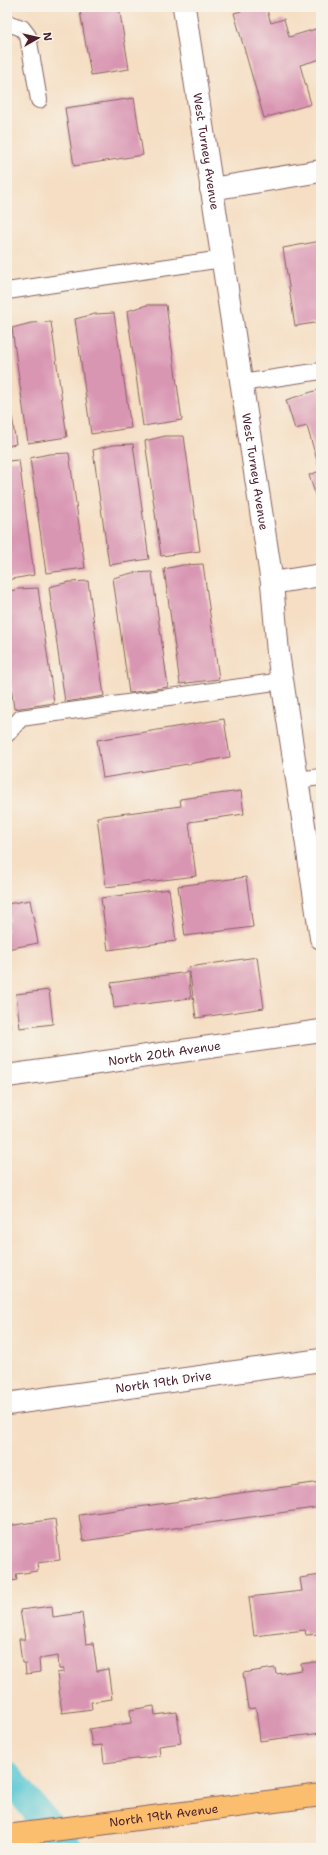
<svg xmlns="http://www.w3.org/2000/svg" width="328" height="1855" font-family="'Shantell Sans',sans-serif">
  <rect width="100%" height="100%" fill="#f7f3e8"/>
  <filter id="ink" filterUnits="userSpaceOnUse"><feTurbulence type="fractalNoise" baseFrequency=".025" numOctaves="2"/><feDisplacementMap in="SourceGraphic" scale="8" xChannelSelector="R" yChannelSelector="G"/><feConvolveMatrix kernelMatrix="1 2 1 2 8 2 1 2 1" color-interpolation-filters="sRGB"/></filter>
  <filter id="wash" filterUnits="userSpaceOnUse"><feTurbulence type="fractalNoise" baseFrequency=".012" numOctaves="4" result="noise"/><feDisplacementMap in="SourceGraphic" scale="16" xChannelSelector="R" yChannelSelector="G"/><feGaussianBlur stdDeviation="0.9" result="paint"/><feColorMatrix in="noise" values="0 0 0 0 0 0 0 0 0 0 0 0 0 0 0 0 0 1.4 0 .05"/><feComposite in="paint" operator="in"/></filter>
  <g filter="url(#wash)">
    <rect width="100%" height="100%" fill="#f5dec3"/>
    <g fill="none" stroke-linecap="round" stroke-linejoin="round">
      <path stroke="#5cc8d4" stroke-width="29" d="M7,1776L68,1848"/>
    </g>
    <g id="blocks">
      <g fill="#d996b3">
        <path d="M105,7H119L129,69L91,75L80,11Z"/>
        <path d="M255,7H266L271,23L284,19L289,37L319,28L321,36V59L300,65L311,104L264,118L234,13Z"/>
        <path d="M134,98L143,155L74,166L65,108Z"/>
        <path d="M321,241V322L295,326L283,248Z"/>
        <path d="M147,305H166L182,420L143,426L127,311Z"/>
        <path d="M114,313L131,428L91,434L75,319L95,314Z"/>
        <path d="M51,322L67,437L28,443L12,328L31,323Z"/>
        <path d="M7,383L16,444L7,446Z"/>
        <path d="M321,389V512L309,475L320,471L307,426L295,429L286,400Z"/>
        <path d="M165,436H184L200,551L161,556L145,441Z"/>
        <path d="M133,444L149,559L109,565L93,450L113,445Z"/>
        <path d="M69,453L85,568L46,573L30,458L49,454Z"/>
        <path d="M19,460L34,575L7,580V461Z"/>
        <path d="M203,564L219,679L180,684L164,569L183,565Z"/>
        <path d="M152,572L168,687L129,693L113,578L132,573Z"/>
        <path d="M88,581L104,696L65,702L49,587L69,582Z"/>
        <path d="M38,588L54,703L14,709L7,655V592L18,589Z"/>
        <path d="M224,719L230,757L103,778L97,740Z"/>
        <path d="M241,791L244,814L189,822L196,876L106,887L97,817L181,806L180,799Z"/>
        <path d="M246,877L253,927L185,936L178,886Z"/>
        <path d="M169,889L176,941L108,950L101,898Z"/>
        <path d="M30,900L38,943L7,949V921H9L7,904Z"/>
        <path d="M257,957L264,1008L196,1018L189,967Z"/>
        <path d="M188,972L191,998L114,1008L111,983Z"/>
        <path d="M49,990L53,1024L20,1028L16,994Z"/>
        <path d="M7,1009L11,1030H7Z"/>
        <path d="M321,1482V1507L83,1541L79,1515Z"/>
        <path d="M55,1519L60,1560L37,1563L38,1571L16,1574L17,1580L7,1582V1526Z"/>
        <path d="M321,1575V1634L306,1635L305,1630L254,1636L249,1597L302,1591L300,1578Z"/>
        <path d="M52,1606L53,1617L82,1613L86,1644L93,1643L97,1671L108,1669L112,1699L91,1702L92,1709L62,1713L57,1673L64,1672V1669H59L58,1656L39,1659L40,1672L26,1674L25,1663H22L19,1639H25L20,1610Z"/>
        <path d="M321,1661V1733L260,1741L256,1708L248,1709L243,1673L275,1668L276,1674L302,1670L301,1664Z"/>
        <path d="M154,1706L155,1715L177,1712L181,1743L159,1746L160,1756L104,1763L102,1745L92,1746L89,1729L131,1723L130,1710Z"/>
      </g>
    </g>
  </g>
  <g filter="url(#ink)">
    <use href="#blocks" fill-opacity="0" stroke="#866260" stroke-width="1"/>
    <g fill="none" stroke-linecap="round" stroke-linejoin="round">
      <defs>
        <g id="service">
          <path d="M7,23L22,28L28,36L39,100"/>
          <path d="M7,291L222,259"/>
          <path d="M241,383L321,371"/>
          <path d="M7,734L21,718L282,681"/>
          <path d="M297,780L321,777"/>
        </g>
        <g id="minor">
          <path id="s1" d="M184,7L272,583L278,653L321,938"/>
          <path d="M211,189L321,171"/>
          <path d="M272,583L321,575"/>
          <path id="s2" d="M7,1076L321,1031"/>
          <path id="s3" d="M7,1404L321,1360"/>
        </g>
        <g id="primary">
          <path id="s4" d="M7,1836L321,1795"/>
        </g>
      </defs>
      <use href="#service" stroke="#866260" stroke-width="18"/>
      <use href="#minor" stroke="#866260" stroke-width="24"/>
      <use href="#primary" stroke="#866260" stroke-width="24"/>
      <use href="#service" stroke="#fff" stroke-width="16"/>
      <use href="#minor" stroke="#fff" stroke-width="22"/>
      <use href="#primary" stroke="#fabe6e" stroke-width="22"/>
    </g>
  </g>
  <g text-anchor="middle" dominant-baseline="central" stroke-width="3" stroke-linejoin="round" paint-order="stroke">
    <g font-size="12" fill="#4a1f2b" stroke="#f7f3e8">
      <text stroke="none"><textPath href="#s1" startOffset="146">West Turney Avenue</textPath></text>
      <text stroke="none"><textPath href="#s1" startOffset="470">West Turney Avenue</textPath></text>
      <text stroke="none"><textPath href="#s2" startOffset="159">North 20th Avenue</textPath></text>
      <text stroke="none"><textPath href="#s3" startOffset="158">North 19th Drive</textPath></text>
      <text stroke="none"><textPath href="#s4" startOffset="158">North 19th Avenue</textPath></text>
    </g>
  </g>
  <rect width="328" height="1855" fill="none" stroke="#f7f3e8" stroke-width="24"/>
  <g transform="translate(38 38) rotate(82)" stroke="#f7f3e8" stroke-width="3" paint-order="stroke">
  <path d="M0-3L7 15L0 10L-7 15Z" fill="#4a1f2b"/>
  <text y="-6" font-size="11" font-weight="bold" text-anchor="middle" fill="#4a1f2b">N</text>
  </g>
</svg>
